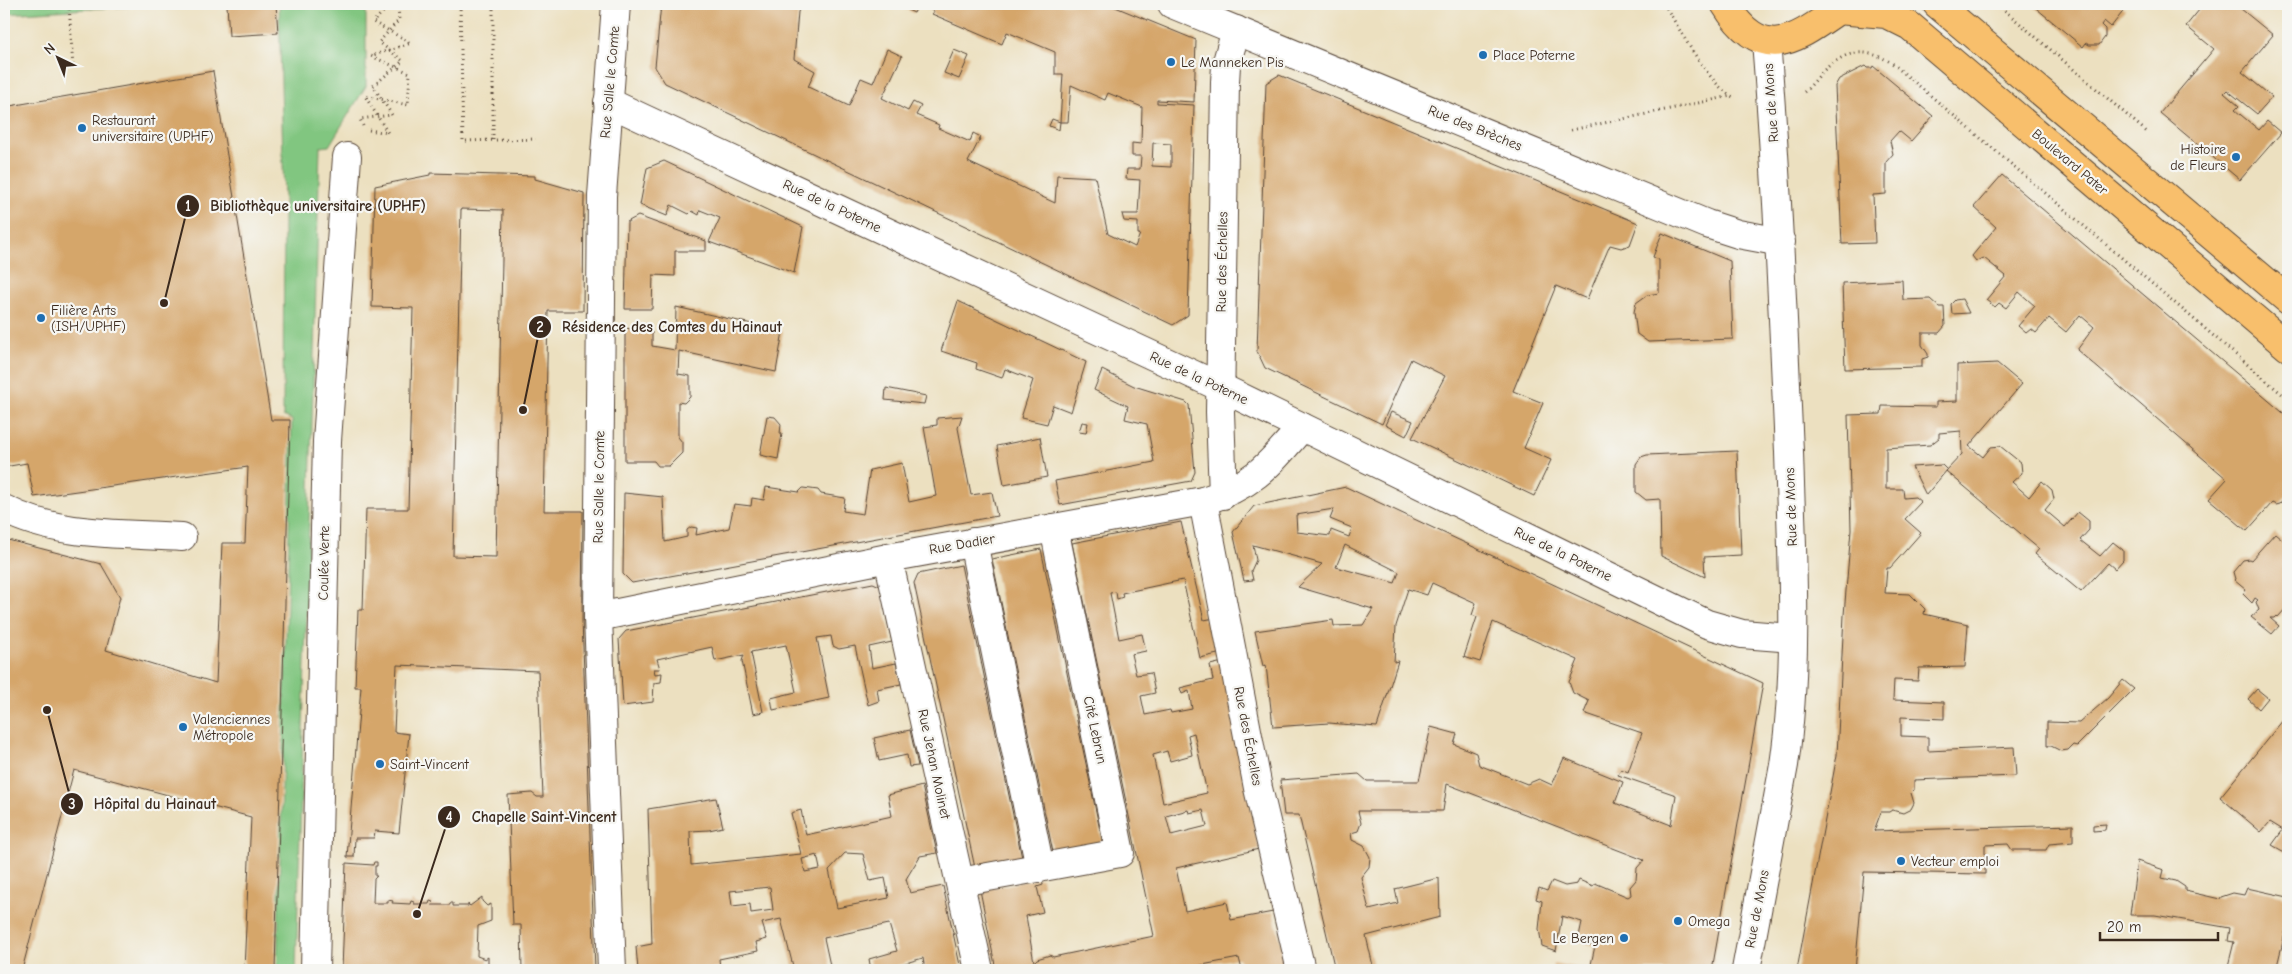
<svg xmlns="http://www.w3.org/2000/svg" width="2292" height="974" font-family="'Comic Neue',sans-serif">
  <rect width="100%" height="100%" fill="#f6f6f2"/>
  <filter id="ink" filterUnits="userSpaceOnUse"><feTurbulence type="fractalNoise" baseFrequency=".02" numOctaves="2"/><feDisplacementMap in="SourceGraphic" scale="10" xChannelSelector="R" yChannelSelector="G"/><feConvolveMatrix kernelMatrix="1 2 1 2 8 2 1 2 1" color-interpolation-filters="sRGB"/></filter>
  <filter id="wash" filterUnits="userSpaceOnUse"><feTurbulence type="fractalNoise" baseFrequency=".0096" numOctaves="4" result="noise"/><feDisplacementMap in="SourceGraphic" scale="20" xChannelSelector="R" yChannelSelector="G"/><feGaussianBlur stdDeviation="1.12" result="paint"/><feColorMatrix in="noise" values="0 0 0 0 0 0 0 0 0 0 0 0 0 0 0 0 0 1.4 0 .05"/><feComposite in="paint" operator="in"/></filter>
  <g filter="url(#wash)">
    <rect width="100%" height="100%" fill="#ece0c0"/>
    <g fill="#81c680" stroke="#5e784f">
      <path d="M4,4H172L4,14Z"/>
      <path d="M279,4H366V86L329,146L320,147L296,970H277L292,420L283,416L284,201Z"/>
    </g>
    <g id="blocks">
      <g fill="#d5a66b" fill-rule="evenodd">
        <path d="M276,4L278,33L229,36L227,5Z"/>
        <path d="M661,4H802L798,12L794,59L815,71L808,87L849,106L861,78L873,83L887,49L902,56L882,98L908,111L913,102L921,106L916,115L939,125L938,128L970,142L973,133L981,137L968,162L1055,203L1057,175L1095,177L1108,234L1135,247L1140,234H1138V222L1124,221L1122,214H1138L1140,180L1126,179L1127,169H1140L1141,156H1132V143L1141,144L1142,107L1108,93L1105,100L1071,85L1068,122H1060L1059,130L1049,126L1052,119L1060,122L1063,74H1055V52L1007,32L1002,44L932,14L934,11L918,5L914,13L895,4H1108L1196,40L1194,102L1157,100V103L1194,105L1188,315L1173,325L665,83L655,67ZM1153,143L1171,144V167L1152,166Z"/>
        <path d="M2031,4H2118L2125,9L2111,27L2104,21L2101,25L2105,29V37L2099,45H2089L2086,43L2083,47Z"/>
        <path d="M2204,4H2235L2273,35L2242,72L2272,97L2257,114L2227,90L2224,93L2239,106L2235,110L2259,130L2267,121L2281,133L2240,180L2160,113L2214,49L2186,26Z"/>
        <path d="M954,50L969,56L959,79L944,73Z"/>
        <path d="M1865,66L1867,68H1872L1873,66L1933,116L1911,141L1899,131L1890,141L1893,154L1886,162V194L1873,195L1875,243L1842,244L1835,86L1839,79Z"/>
        <path d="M213,71L271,420H290L275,970H244L251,817L74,770L22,970H4V539L101,564L120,597L106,650L216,683L222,543H245L248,467L34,497L27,463L4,467V107Z"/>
        <path d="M1279,75L1638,223L1630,245L1621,248L1610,245L1587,299L1556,286L1513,391L1543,403L1524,448L1551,460L1534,496L1412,438L1445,376L1411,359L1382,424L1265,368L1257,351L1266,83Z"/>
        <path d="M664,161L803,227L794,273L709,242L720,218L700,210L699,215L692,211L689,214L671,205L667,216L640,205L647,168Z"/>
        <path d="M430,173L535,176V179L584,193L583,311H548L544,511H583L582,620L595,970H522L521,925H513L508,795L532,793L537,797H543L538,671L397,665L394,732L409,734L399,833L375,831L374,838H355L354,857H347L361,687H355L358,610H363L366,509H408L413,308L372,307L375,186L430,175ZM461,209L503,210L496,557L453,556Z"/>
        <path d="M2002,175L2288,417V494L2280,504L2276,505L2272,503L2247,531L2209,499L2227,479L2077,350L2094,327L2080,315L2066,332L2049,318L2036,333L2031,329L2026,333L2018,326L2035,306L2019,292L2006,308L1999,303L1995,307L1986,300L2006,276L1984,258L1976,261L1972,256L1996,227L1974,207Z"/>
        <path d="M638,216L706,241V251H675V276L653,275L652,309H625L627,222Z"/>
        <path d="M1662,233L1730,261L1733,339L1648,342L1637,334L1634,312L1636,303L1647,295L1659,293V260L1653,257Z"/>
        <path d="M1902,280L1903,300L1930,299L1939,307H1944L1945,326L1939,333H1922V345L1928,354V357L1922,359V367L1845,369L1842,283Z"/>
        <path d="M1962,299L1969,313L1952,314L1951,304L1955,300Z"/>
        <path d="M958,301L1086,362L1071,412L1053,405L1047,424L1021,418L1033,380L1005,369L1002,378L976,369L977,363L941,351Z"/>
        <path d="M676,307L783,331L776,372L679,351L678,374L690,376V397L684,403L678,402V437L682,442V453L669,466H658L654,461H625V328L652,332V346L675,350Z"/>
        <path d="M1997,363L2022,384L1969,446L1983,457L1991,447L2000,446L2021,463L2022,473L2012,482L2029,497L2042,481L2052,490L2054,499L2045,510L2065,527L2078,512L2089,521V530L2080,540L2100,556L2113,542L2123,550V560L2115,569L2108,563L2081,592L2035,554L2039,549L1946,471L1962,454L1961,431L1939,433V438L1930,445L1886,448V489H1903L1904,498L1915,497L1921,502L1905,519L1921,533L1890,568H1887L1885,593L1910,594L1925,609L1924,614L1968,624L1965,667L1919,668L1918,681L1894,680L1893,700L1944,702V719L1901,717V736L1928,737V751L2014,747L2016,776L1914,780V790L1911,793L1914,803L1911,809L1903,813L1892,810L1889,812H1881L1874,831L2073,825V842L2049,844L2046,850H2012L2008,844L1985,845V874L1864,872L1855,970H1797L1837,755L1844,615L1851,530L1848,415L1881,414L1882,406L1936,407V402L1957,401V365Z"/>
        <path d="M1102,370L1134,386L1186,402L1189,405L1195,472L1191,481L1060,505L1055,481L1154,462L1147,424L1125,419L1128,406L1094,390Z"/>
        <path d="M886,388L926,396L924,404L885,400Z"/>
        <path d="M1391,412L1413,421L1406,436L1385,425Z"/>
        <path d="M767,416L775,417L781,424L780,434H782L778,459L760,455Z"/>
        <path d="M962,416L958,428L971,495L992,492L997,516L632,583L623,574L624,493L663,497L665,542L687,537V530L691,527L697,528L696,535L729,528L734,504L751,506L752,498L764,500L766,487L799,492L803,488L818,490L821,494L845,498L843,511L863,514L870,470L902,463L909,502L936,496L924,427L937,425V418Z"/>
        <path d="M1082,422L1088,423L1086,433L1079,432Z"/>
        <path d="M1040,437L1047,477L1004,485L997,446Z"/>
        <path d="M1737,451L1741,555L1704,557L1705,577L1661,556L1660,499L1646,500L1636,492V464L1641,457L1647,455Z"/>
        <path d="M1942,465L1947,470L1926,495L1912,467Z"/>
        <path d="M1346,487L1763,683L1712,970H1553L1554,964L1590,969L1595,946L1578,941L1582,922L1562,916L1556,951L1542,946L1539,929L1542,901L1536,899L1539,888L1547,891L1552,881L1565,886L1577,884L1579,880L1593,886L1595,883L1628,897L1631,895L1630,887L1636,880L1637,868L1644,860L1447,784L1443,811H1358L1361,823L1358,831L1351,833L1352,840L1364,846L1370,857L1369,867L1361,877L1369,910L1398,903L1395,889L1439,878L1440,917L1366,936L1374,970H1335L1299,815H1284L1280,780L1359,774L1367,781H1419L1431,727L1457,734L1454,744L1476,753L1479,765L1527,784L1539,779L1552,785L1564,758L1623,782L1615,803L1671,825L1676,795L1618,775L1621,769L1628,772L1642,733L1584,713L1589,701L1573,693L1569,682L1578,660L1493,622L1480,662L1464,657L1477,617L1472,615L1476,603L1432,583L1427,595L1408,589L1396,626L1394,662L1398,661L1377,727L1329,723L1273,727L1266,665L1263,666L1255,631L1333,620L1334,626L1363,625L1373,609L1298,587L1322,564L1253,545L1256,560L1251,571L1253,580L1244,581L1233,532L1254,506ZM1334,509L1330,519L1352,528L1349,537L1331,530L1330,536L1297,532L1296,515ZM1345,545L1399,572L1395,583L1336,567Z"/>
        <path d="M1181,522L1204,620L1215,618L1222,653L1200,658L1183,580L1122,593L1123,597L1117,599L1116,592L1110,593L1119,639L1142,634L1146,651L1131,654L1136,675L1151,673L1155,693L1141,696L1145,715L1170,710L1171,713L1192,709L1189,691L1182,694L1180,688L1213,680L1210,665L1223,662L1259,849L1176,868L1185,911L1227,902L1231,920L1273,912L1288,970H1242L1239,958L1197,966L1198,970H996L980,890L1042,878L1043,885L1037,887L1043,912L1026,916L1034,962L1037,959L1050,955L1053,957L1154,936L1072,543ZM1194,733L1207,793L1163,803L1153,755L1167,751L1170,761L1192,755L1188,735ZM1188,810L1189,813L1203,810L1207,826L1171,835L1166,816Z"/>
        <path d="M2275,533L2288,544V606L2278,617L2277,616L2275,618H2270L2279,626L2272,634L2251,617L2259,610L2256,602L2258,600L2255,598L2252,603L2243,594L2246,590L2234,580L2235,579L2233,572L2243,560L2249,559L2251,560Z"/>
        <path d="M1041,549L1102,840L1100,844L1053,852L992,559Z"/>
        <path d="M961,565L1022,858L975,868L914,583L918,574Z"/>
        <path d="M873,583L880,586L892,642L869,647L872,668L896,663L901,684L877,689L879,701L868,705L855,646L839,649L833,646L831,636L817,638L829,698L773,710L771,698L796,692L786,645L751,652L763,712L753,714L742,661L744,655L715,661L712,647L657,659L660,669H654L655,674L662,673L661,682L654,683L653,702L623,706L619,639L626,631Z"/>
        <path d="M2123,680L2134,689L2077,746L2073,745L2068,750L2061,751L2051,746H2047V722L2079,723L2108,698Z"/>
        <path d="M2257,689L2268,698L2259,709L2248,699Z"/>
        <path d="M2288,714V854L2272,845L2283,830L2270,822L2261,832L2220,797Z"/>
        <path d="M910,730L918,766L909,767L907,755L879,761L874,738Z"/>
        <path d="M922,786L937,853L920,856L906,879L910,893L943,886L961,970H925L923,958L881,970H871L869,959L897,951L889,924L824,938L831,970H794L781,919L762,923L767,939L756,942L758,951L719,959L720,968L708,970H638L636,947L652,944L648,809L716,798L723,827L709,830L690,831L691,865L801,854L791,813L801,810L806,835L892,816L888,795ZM845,853L863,854L870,881L885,878L889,898L837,908L829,870ZM817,855L820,869L805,872L802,859ZM770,887L773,910L751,913L750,904L732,906L730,891Z"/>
        <path d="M2106,824L2105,830L2093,831V825Z"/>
        <path d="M2137,861L2164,870L2162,878L2176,881L2185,887V891L2220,899L2221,897L2233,893L2244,895L2247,888L2288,897V921L2276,970H2227L2234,942L2228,941L2230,928L2155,915H2130Z"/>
        <path d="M374,862H377V866H375V876H377L374,879L373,903H388V900L393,901L392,903L410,904L411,901L414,902V904H429L430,901L433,902L432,905H450V903H453V906H468V904L470,906L482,897V901L487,906L491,904V921L478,926L477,956L485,959L488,957V970H342L346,863L373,865Z"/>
      </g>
    </g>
  </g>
  <g filter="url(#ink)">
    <use href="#blocks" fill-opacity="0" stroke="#564536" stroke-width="1"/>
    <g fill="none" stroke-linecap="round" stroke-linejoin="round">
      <defs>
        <g id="minor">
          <path d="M1172,4L1707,224L1738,234L1781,242"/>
          <path d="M608,102L1220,387L1707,624L1742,634L1793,638"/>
          <path d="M1223,495L1220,412L1225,82L1226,65L1236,30"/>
          <path d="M1203,501L1258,788L1301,970"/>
          <path d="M4,509C58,537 123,533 182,537"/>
          <path d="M973,542L1040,868"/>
          <path d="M888,558L979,970"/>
          <path d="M598,617L888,558L1203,501C1253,486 1269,465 1302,427"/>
          <path d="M960,882L1120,853L1054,528"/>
          <path d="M315,970L327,441L347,157"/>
          <path d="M612,970L598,617L602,196L616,4"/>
          <path d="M1746,970L1784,765C1799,662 1792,557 1789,452C1783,315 1777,178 1766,41"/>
        </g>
        <g id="major">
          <path d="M1725,4C1765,69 1798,37 1847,4"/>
          <path d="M1937,4L2288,300"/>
          <path d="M1837,10L1886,14L1910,26L2288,347"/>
        </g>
      </defs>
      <use href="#minor" stroke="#564536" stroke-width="30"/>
      <use href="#major" stroke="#564536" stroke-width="30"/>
      <g stroke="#564536" stroke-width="3" stroke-dasharray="1 4" stroke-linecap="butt">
        <path d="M69,4L73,68"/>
        <path d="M460,4L463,141L536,139"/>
        <path d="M493,4V140"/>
        <path d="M1664,4C1678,26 1712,91 1736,98"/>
        <path d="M1997,4L2148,133"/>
        <path d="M1804,92C1811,86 1817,78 1823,71C1846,50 1865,47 1892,63L2288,399"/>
        <path d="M363,126L360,119L392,115L373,86L403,61L379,42L399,20L398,4"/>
        <path d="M369,130L388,133L365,96L408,105L410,73L371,56L411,43L373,22L391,4"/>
        <path d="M1571,130L1731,96"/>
      </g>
      <use href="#minor" stroke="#fff" stroke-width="28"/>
      <use href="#major" stroke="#f8bf6c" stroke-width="28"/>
    </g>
  </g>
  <g fill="#1f6fb2" stroke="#f6f6f2" stroke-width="2">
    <circle cx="1483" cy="55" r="5"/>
    <circle cx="1171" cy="62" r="5"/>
    <circle cx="82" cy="128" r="5"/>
    <circle cx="2236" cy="157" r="5"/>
    <circle cx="41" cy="318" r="5"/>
    <circle cx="183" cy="727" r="5"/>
    <circle cx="380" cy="764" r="5"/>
    <circle cx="1901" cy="861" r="5"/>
    <circle cx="1678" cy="921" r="5"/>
    <circle cx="1624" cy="938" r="5"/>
  </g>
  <g text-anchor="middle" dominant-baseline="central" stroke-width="4.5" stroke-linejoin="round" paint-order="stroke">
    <g font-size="14" fill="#3b2a1e" stroke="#f6f6f2" text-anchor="start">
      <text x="1493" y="55">Place Poterne</text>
      <text x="1181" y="62">Le Manneken Pis</text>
      <text x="92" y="120">Restaurant<tspan x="92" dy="16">universitaire (UPHF)</tspan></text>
      <text x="2226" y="149" text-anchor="end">Histoire<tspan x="2226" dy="16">de Fleurs</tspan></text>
      <text x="51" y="310">Filière Arts<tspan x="51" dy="16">(ISH/UPHF)</tspan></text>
      <text x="193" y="719">Valenciennes<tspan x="193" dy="16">Métropole</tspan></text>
      <text x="390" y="764">Saint-Vincent</text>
      <text x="1911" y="861">Vecteur emploi</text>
      <text x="1688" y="921">Omega</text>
      <text x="1614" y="938" text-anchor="end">Le Bergen</text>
    </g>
    <g font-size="14" fill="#3b2a1e" stroke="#f6f6f2">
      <text transform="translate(610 82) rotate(-85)">Rue Salle le Comte</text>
      <text transform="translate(1771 103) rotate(-94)">Rue de Mons</text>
      <text transform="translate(1475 128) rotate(22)">Rue des Brèches</text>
      <text transform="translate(2070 162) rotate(40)">Boulevard Pater</text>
      <text transform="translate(832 206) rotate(25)">Rue de la Poterne</text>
      <text transform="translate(1222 262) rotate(-89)">Rue des Échelles</text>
      <text transform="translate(1199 378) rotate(25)">Rue de la Poterne</text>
      <text transform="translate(599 487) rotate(-89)">Rue Salle le Comte</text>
      <text transform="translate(1791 507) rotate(-92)">Rue de Mons</text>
      <text transform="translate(962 544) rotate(-10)">Rue Dadier</text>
      <text transform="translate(1563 554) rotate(26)">Rue de la Poterne</text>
      <text transform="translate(324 563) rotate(-89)">Coulée Verte</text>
      <text transform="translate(1095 730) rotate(78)">Cité Lebrun</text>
      <text transform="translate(1248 736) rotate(79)">Rue des Échelles</text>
      <text transform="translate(934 764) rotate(78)">Rue Jehan Molinet</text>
      <text transform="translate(1757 909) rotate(-79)">Rue de Mons</text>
    </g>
  </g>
  <path fill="none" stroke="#3b2a1e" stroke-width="2" d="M164 303L188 206M523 410L540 327M47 710L72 804M417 914L449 817"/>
  <g fill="#3b2a1e" stroke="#f6f6f2" stroke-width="2">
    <circle cx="164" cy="303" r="5"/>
    <circle cx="523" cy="410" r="5"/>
    <circle cx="47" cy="710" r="5"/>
    <circle cx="417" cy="914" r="5"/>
    <circle cx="188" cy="206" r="12"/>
    <circle cx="540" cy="327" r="12"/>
    <circle cx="72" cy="804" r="12"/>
    <circle cx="449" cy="817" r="12"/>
  </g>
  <g font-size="15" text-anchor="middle" font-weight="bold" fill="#fff">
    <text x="188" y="211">1</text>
    <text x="540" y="332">2</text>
    <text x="72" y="809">3</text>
    <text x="449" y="822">4</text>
  </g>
  <g font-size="15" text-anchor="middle" font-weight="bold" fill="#3b2a1e" stroke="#f6f6f2" stroke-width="4.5" stroke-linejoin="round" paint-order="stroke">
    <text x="318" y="211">Bibliothèque universitaire (UPHF)</text>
    <text x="672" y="332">Résidence des Comtes du Hainaut</text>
    <text x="155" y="809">Hôpital du Hainaut</text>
    <text x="544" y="822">Chapelle Saint-Vincent</text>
  </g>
  <rect width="2292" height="974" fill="none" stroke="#f6f6f2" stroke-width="20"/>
  <g transform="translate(58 58) rotate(317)" stroke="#f6f6f2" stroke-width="4" paint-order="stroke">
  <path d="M0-4L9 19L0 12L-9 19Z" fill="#3b2a1e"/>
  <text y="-8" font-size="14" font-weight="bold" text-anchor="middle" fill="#3b2a1e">N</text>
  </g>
  <path d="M2100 932v8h118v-8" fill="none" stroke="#3b2a1e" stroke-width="2.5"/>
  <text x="2107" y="932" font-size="15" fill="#3b2a1e" stroke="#f6f6f2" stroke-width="4" paint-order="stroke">20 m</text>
</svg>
